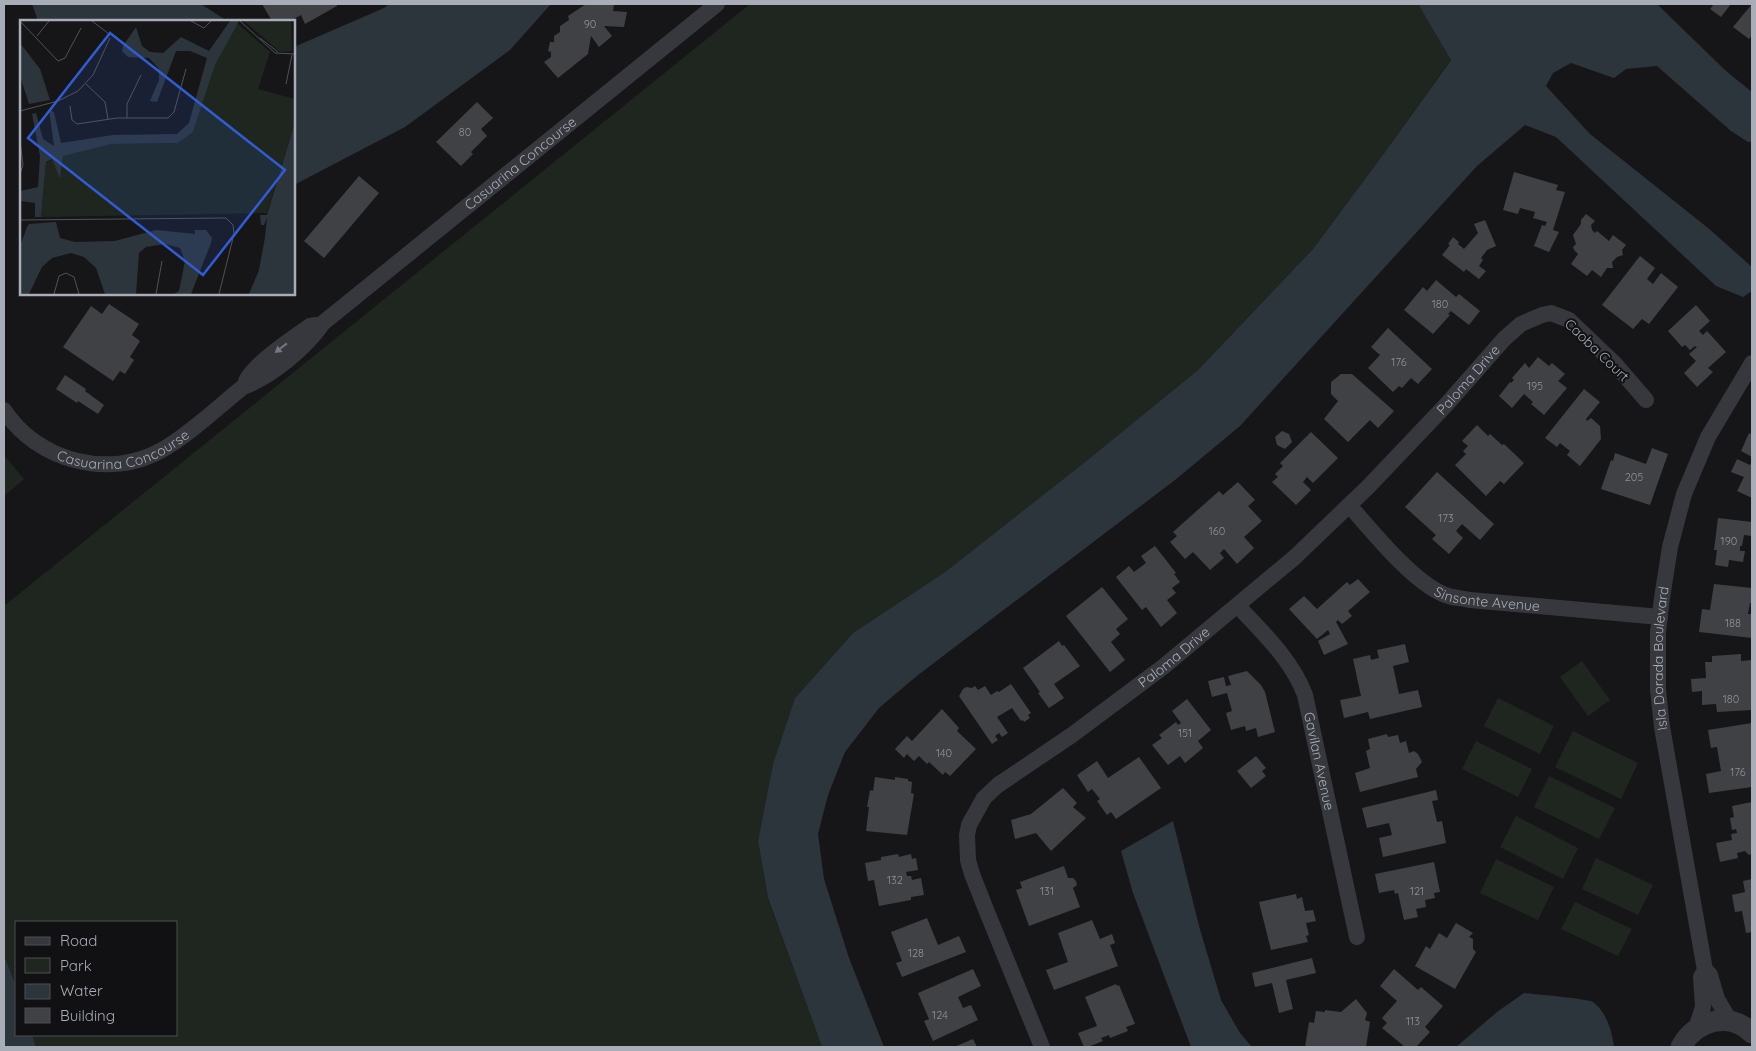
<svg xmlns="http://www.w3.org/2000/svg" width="1756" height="1051" font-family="Quicksand,sans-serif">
  <rect width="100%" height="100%" fill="#161618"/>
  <g fill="#1e261f">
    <path d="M750,4H1418L1451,59L1385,152L1313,249L1198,370L1085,462L945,572L853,633L795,698L773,764L758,841L768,899L822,1047H36L32,1035H176V922H16V986L4,955V606Z"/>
    <path d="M4,455L24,479L4,496Z"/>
    <path d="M1582,661L1610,700L1588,716L1560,677Z"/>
    <path d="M1498,698L1554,726L1540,754L1484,726Z"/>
    <path d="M1573,731L1638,763L1621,799L1555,767Z"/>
    <path d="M1476,741L1532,769L1518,797L1462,769Z"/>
    <path d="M1549,776L1615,808L1599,839L1534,807Z"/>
    <path d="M1516,816L1578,848L1563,879L1500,847Z"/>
    <path d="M1596,858L1653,885L1638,915L1582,889Z"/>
    <path d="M1496,859L1554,887L1538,920L1480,893Z"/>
    <path d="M1575,902L1632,929L1618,956L1561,929Z"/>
  </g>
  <g fill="#2c353c">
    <path d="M32,4H201L227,21H38Z"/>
    <path d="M389,4H551L510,50L405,127L294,185V47L384,8Z"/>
    <path d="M1418,4H1657L1726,71L1752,92V142H1748L1731,131L1657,66L1626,69L1614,78L1571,63L1553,73L1546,86L1590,134L1708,228L1752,267V291L1743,297L1716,286L1556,137L1525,125L1477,166L1240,426L1175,480L918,675L879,708L845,752L828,795L818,834L824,879L849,958L884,1047H822L768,898L758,841L773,764L795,698L853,633L945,572L1085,462L1198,370L1313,249L1385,152L1451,60Z"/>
    <path d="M1173,821L1199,926L1221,1000L1240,1033L1252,1047H1191L1133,893L1121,851Z"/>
    <path d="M4,955L16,986V1035H32L36,1047H4Z"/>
    <path d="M1524,993C1534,994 1589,999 1593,1002C1607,1013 1612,1031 1614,1047H1456L1497,1012Z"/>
  </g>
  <g fill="#404145">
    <path d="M262,4H336L337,6L305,24L301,15L290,21H272Z"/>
    <path d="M586,4H614L613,11L627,12L624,27L604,26L612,36L599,47L591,36L588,54L558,78L544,62L551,57V52L548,51L550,42H554V36L560,32V26L569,20L568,16Z"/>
    <path d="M1714,4H1731L1721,17L1710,9Z"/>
    <path d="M1752,4V35L1749,39L1733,27Z"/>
    <path d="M477,102L493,118L481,129L487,136L471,152L473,154L461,166L436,142Z"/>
    <path d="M1514,172L1558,185L1556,190L1565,192L1553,230L1559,232L1549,252L1534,246L1542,225L1545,226L1547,222L1533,218L1535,212L1520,208L1518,214L1503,210Z"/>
    <path d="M359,176L379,193L324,258L304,241Z"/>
    <path d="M1586,214L1595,221L1591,225L1592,230L1595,233L1597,231L1609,241L1613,235L1626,245L1622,250L1623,255L1617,257L1612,262L1613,268H1607L1601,277L1592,270L1587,276L1571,264L1578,254L1574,250L1573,247L1576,244L1573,235L1581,224V220Z"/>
    <path d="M1485,220L1496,246L1487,250L1481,258L1483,260L1479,266L1486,271L1479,279L1466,269L1464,272L1442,255L1450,245L1448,244L1453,237L1459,242L1458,244L1464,249L1478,233L1474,224Z"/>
    <path d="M1640,256L1655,268L1647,279L1653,284L1661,273L1678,287L1649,324L1642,319L1633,329L1602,305Z"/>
    <path d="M1436,280L1456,297L1459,294L1480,311L1469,325L1451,311L1448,314L1450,315L1433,334L1404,310L1423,287L1427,291Z"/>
    <path d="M109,304L139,324L132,335L140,341L130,357L134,360L125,374L120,371L113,381L63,347L91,306L102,314Z"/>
    <path d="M1696,305L1710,321L1699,331L1703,335L1707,331L1726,352L1708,368L1713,372L1697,387L1684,373L1696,361L1689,354L1697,347L1695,346L1690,350L1685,345L1682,347L1668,331Z"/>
    <path d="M1388,328L1432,369L1418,384L1411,378L1402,388L1399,386L1393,392L1368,368L1380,355L1371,347Z"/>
    <path d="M1538,357L1549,366L1552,363L1565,374L1558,381L1567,388L1544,415L1531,404L1533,402L1524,394L1512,408L1499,396L1510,382L1511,383L1514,380L1512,378L1525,363L1529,368Z"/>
    <path d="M1341,374H1352L1394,411L1378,428L1370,420L1348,442L1324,419L1338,401L1331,394V382Z"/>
    <path d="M65,375L86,389L85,391L104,405L98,414L78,401L77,403L56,389Z"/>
    <path d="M1584,389L1600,402L1586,419L1587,421L1591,418L1600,426L1601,439L1580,466L1567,455L1570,451L1560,443L1557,447L1545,438Z"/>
    <path d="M1477,425L1488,436L1490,434L1502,445L1504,444L1524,463L1504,484L1500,481L1486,496L1455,465L1466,454L1463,451L1468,446L1462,441Z"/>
    <path d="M1282,431L1289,434L1292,442L1285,449L1277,445L1275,437Z"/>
    <path d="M1311,432L1338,458L1313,483L1307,477L1303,482L1311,490L1296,505L1272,482L1278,477L1275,474L1283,466L1280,463Z"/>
    <path d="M1749,433L1752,435V457L1741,451Z"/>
    <path d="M1652,448L1668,454L1650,505L1601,489L1611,460L1613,461L1615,453L1646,464Z"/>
    <path d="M1737,459L1750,465L1752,461V498L1737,491L1744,477L1731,472Z"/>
    <path d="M1437,472L1494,524L1480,540L1462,524L1456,531L1463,538L1449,554L1432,539L1436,535L1405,507Z"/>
    <path d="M1238,482L1255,500L1248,506L1262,521L1244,537L1254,548L1237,564L1224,549L1220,553L1224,558L1210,570L1193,552L1185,559L1170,542L1177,536L1173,532L1219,491L1223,495Z"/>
    <path d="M1718,518L1752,522V536L1744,535L1742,546H1740V551H1745L1743,562L1729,560L1728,567L1715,565L1717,550H1714Z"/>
    <path d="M1155,546L1176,573L1174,574L1180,582L1172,588L1176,593L1167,600L1177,613L1161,627L1146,607L1142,610L1116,577L1129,566L1134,572L1146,563L1141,556Z"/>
    <path d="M1358,579L1370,592L1348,611L1352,616L1342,624L1338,620L1336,622L1348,644L1324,655L1318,641L1330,634L1328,630L1317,639L1289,609L1304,596L1317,609L1347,582L1350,585Z"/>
    <path d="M1714,584L1752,588V603H1750L1748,614H1752V638L1699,632L1702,609L1710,610Z"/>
    <path d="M1102,587L1128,619L1116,629L1120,634L1111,642L1125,660L1110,672L1066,616Z"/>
    <path d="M1059,641L1062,646L1064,645L1080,666L1054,684L1064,698L1049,708L1038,693L1040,692L1023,668Z"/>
    <path d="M1405,644L1409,662L1393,666L1399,694L1418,690L1422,707L1370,719L1368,712L1344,718L1340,700L1361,696L1353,659L1370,655L1371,660L1379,658L1377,650Z"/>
    <path d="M1741,654V661L1752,660V710L1717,712L1716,704L1702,705V691L1692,692L1691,679L1706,678L1705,662H1712V656Z"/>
    <path d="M1247,671L1261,685L1265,692L1275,732L1258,737L1256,728L1246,731L1245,726L1231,730L1226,713L1232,711L1227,693L1212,697L1208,681L1224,677L1226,686L1231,685L1228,676Z"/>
    <path d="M1011,684L1031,713L1028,715L1030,718L1024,722L1023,720L1021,721L1012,708L997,717L1008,733L1002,737L999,733L995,736L998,740L992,744L959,696L963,689L966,687L972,688L975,686L978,690L985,686L991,695L997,691L999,692Z"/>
    <path d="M1187,699L1211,730L1198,741L1203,748L1185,763L1180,756L1168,765L1152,745L1162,738L1159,735L1176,722L1178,725L1181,723L1172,711Z"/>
    <path d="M942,709L959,728L957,731L976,749L950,776L945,772L943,775L929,762L927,764L919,756L914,761L907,754L904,758L895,749L907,736L912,741Z"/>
    <path d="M1752,723V787L1709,793L1706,774L1721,771L1717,747L1711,748L1708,730Z"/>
    <path d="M1387,734L1388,737L1398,735L1400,743L1406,741L1409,753L1414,751L1418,754L1422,762L1416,769L1418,777L1360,792L1355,773L1370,768L1366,751L1370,749L1368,739Z"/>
    <path d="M1256,756L1266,768L1262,771L1266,776L1251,788L1237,771Z"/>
    <path d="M1139,757L1161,788L1116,819L1111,812L1107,815L1097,801L1100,799L1092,789L1088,792L1077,775L1097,761L1108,778Z"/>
    <path d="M875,777L895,780V777L908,779V781L912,782L911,793L914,794L907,835L866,831L869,807H867L870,790L873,791Z"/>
    <path d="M1063,788L1077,803L1073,807L1086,818L1051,851L1036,833L1015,839L1011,820L1031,814Z"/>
    <path d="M1436,790L1438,800L1432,801L1437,822L1442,821L1446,843L1383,857L1379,838L1392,835L1389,823L1367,828L1362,808Z"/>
    <path d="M1752,802V854L1749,855L1745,851L1737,853L1738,858L1720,862L1716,843L1732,840L1731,834L1737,833L1736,829L1732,830L1730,818L1734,817L1732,806Z"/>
    <path d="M898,854L899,857L911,854L912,859L916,858L918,870L906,872L907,876H911L912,880L921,878L924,895L911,897V900L879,906L874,880L868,881L865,863L881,860V857Z"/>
    <path d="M1434,862L1440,892L1434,893L1435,898L1425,900L1426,907L1416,909L1418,917L1404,920L1398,893L1395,894L1394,890L1379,893L1375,874Z"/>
    <path d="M1064,866L1068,878H1073L1076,881L1077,885L1073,888L1080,907L1029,926L1016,890L1022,888L1020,882Z"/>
    <path d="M1752,879V932L1746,933L1742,911L1735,912L1732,895L1745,892L1743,881Z"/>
    <path d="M1296,894L1297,899L1302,897L1305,911L1313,910L1316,921L1306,923L1309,935L1306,936L1308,942L1271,950L1259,902Z"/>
    <path d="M927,918L938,945L959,936L966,952L902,977L896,963L902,961L891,932Z"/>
    <path d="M1092,920L1100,939L1112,934L1115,943L1110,945L1118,966L1054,990L1046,970L1068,962L1058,933Z"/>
    <path d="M1456,923L1473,933L1469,937L1473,939V949L1476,952L1455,989L1415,966L1426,946L1430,949L1439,933L1447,938Z"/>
    <path d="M1312,958L1316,973L1286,980L1293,1009L1279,1013L1272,983L1255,987L1252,973Z"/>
    <path d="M973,969L981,986L958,997L963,1008L971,1005L978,1020L933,1041L924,1021L929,1019L918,993Z"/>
    <path d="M1394,969L1418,990L1421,987L1443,1006L1425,1027L1430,1032L1416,1047H1405L1382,1028L1387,1023L1382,1018L1397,1001L1380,986Z"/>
    <path d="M1116,984L1117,986L1119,985L1135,1024L1126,1027L1128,1031L1110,1038L1109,1035L1101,1038L1103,1041L1088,1047H1084L1078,1033L1097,1026L1085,997Z"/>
    <path d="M1356,999L1367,1013L1365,1020L1370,1022L1366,1047H1305L1309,1022L1314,1023L1316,1011L1325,1012V1010L1341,1012Z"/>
    <path d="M973,1039L977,1047H954Z"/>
  </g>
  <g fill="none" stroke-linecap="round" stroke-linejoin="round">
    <g stroke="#37383d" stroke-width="16">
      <path d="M246,381C255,363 293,338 310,326L316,325"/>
      <path id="s1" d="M4,410C37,461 109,480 162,450C191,433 217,408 243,387C271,377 306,348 323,323L717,4"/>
      <path id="s2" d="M1349,505C1372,531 1412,581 1443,594C1451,598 1461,598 1470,600L1660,617"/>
      <path id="s3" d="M1238,606C1263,633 1292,660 1305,695L1357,937"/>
      <path d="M1705,970L1710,975L1717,999L1730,1021"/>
      <path id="s4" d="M1696,1028L1703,1007L1701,977L1705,970L1662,727L1658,690V632L1662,598L1670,547L1684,494L1708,437L1752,363"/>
      <path id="s5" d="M1042,1047L985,907L972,874L968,860L967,835L969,825L984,798L998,785L1072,735L1163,667L1295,557L1368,487L1446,405L1504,339L1521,324L1542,315L1551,313L1569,320L1615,364L1646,400"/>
    </g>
    <path stroke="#37383d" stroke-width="21" d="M1681,1047C1695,1021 1729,1010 1752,1033"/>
  </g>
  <defs><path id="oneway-solid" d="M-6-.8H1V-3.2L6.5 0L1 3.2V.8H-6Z" transform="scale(1.25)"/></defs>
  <use fill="#757881" href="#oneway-solid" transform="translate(281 348) rotate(142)"/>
  <g text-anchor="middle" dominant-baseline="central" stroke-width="4" stroke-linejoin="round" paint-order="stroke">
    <g font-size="11" fill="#8e929b">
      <text x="590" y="24">90</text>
      <text x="465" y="132">80</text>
      <text x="1440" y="304">180</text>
      <text x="1399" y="362">176</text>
      <text x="1535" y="386">195</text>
      <text x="1634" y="477">205</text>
      <text x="1446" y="518">173</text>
      <text x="1217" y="531">160</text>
      <text x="1729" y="541">190</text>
      <text x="1733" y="623">188</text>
      <text x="1731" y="699">180</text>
      <text x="1185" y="733">151</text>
      <text x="944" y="753">140</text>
      <text x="1738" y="772">176</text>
      <text x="895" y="880">132</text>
      <text x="1047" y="891">131</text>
      <text x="1417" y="891">121</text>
      <text x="916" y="953">128</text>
      <text x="940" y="1015">124</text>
      <text x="1413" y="1021">113</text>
    </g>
    <g font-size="14" fill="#a8adb8" stroke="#111113">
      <text stroke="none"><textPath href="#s1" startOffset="639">Casuarina Concourse</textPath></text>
      <text transform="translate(1597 350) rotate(44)">Caoba Court</text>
      <text stroke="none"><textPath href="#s5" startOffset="909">Paloma Drive</textPath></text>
      <text stroke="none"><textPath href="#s1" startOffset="140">Casuarina Concourse</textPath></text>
      <text stroke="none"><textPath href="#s2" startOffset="175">Sinsonte Avenue</textPath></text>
      <text stroke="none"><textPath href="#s5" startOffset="504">Paloma Drive</textPath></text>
      <text stroke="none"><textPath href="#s4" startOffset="376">Isla Dorada Boulevard</textPath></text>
      <text stroke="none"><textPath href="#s3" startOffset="180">Gavilan Avenue</textPath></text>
    </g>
  </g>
  <g transform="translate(20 20)">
    <rect width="275" height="275" fill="#161618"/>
    <path d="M224,1H271L272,31L260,32ZM217,3L250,32L238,69L275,79V102L247,193L21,197L26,143L33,139L40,159L43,136L92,124L158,123L173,112L195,45Z" fill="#1e261f"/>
    <path d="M210,1H219L195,45L173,112L158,123L92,124L43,136L40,159L32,139L26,142L21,197H15V183L0,181V171L18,167L20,136L12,94L16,93L23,119L34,126L29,89L34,92L41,123L93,115L157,114L169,103L187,38L170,31H156L137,82L130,81L139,60V49L129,38L108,37L102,31L103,26L116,7L122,26L130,32L143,33L161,17L189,31ZM0,23L20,49L30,80L9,84L0,56ZM275,102V274H229L239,250L245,217L247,198L244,205H241L240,195H247ZM36,202L40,218L55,222L95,221L136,210L175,214V210H186L192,218L191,223L171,274H154L159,271L165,241L160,228L145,224L126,227L119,233L116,274H85L76,248L64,237L51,233L32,238L22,247L9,274H0V226L7,207L9,204Z" fill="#2c353c"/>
    <path fill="none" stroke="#505258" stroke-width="1" d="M0,1L38,41L45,38L61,8M72,1L89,14M171,1L184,8L191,1M220,1L255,33L275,34M17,16L29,1M240,18L258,32M66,64L85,82L88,99M266,64L272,35M50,86L52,100L57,104L97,98H148L154,92L166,49M0,91L38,81L58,71L73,55L90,18M107,98V84L121,55M0,121L3,145L0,154M0,200L206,198L213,205L214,214L199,274M34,274L39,256L46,253L54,257L59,274M136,274L142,241"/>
    <path fill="#325cd3" fill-opacity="0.15" stroke="#325cd3" stroke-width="2.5" d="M90,13L265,150L183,255L8,118Z"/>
    <rect width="275" height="275" fill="none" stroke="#a8adb8" stroke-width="2.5"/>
  </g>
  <rect width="1756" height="1051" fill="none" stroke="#a8adb8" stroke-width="10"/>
  <rect x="15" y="921" width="162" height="115" fill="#111113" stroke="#4d4f55"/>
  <rect x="25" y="937" width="25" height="8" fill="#37383d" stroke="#4d4f55"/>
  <text x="60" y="946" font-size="15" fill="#a8adb8">Road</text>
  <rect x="25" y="958" width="25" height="15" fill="#1e261f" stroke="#4d4f55"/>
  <text x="60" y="971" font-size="15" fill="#a8adb8">Park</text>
  <rect x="25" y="984" width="25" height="15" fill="#2c353c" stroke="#4d4f55"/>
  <text x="60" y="996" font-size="15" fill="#a8adb8">Water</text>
  <rect x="25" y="1008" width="25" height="15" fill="#404145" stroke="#4d4f55"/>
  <text x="60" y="1021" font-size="15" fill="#a8adb8">Building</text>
</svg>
